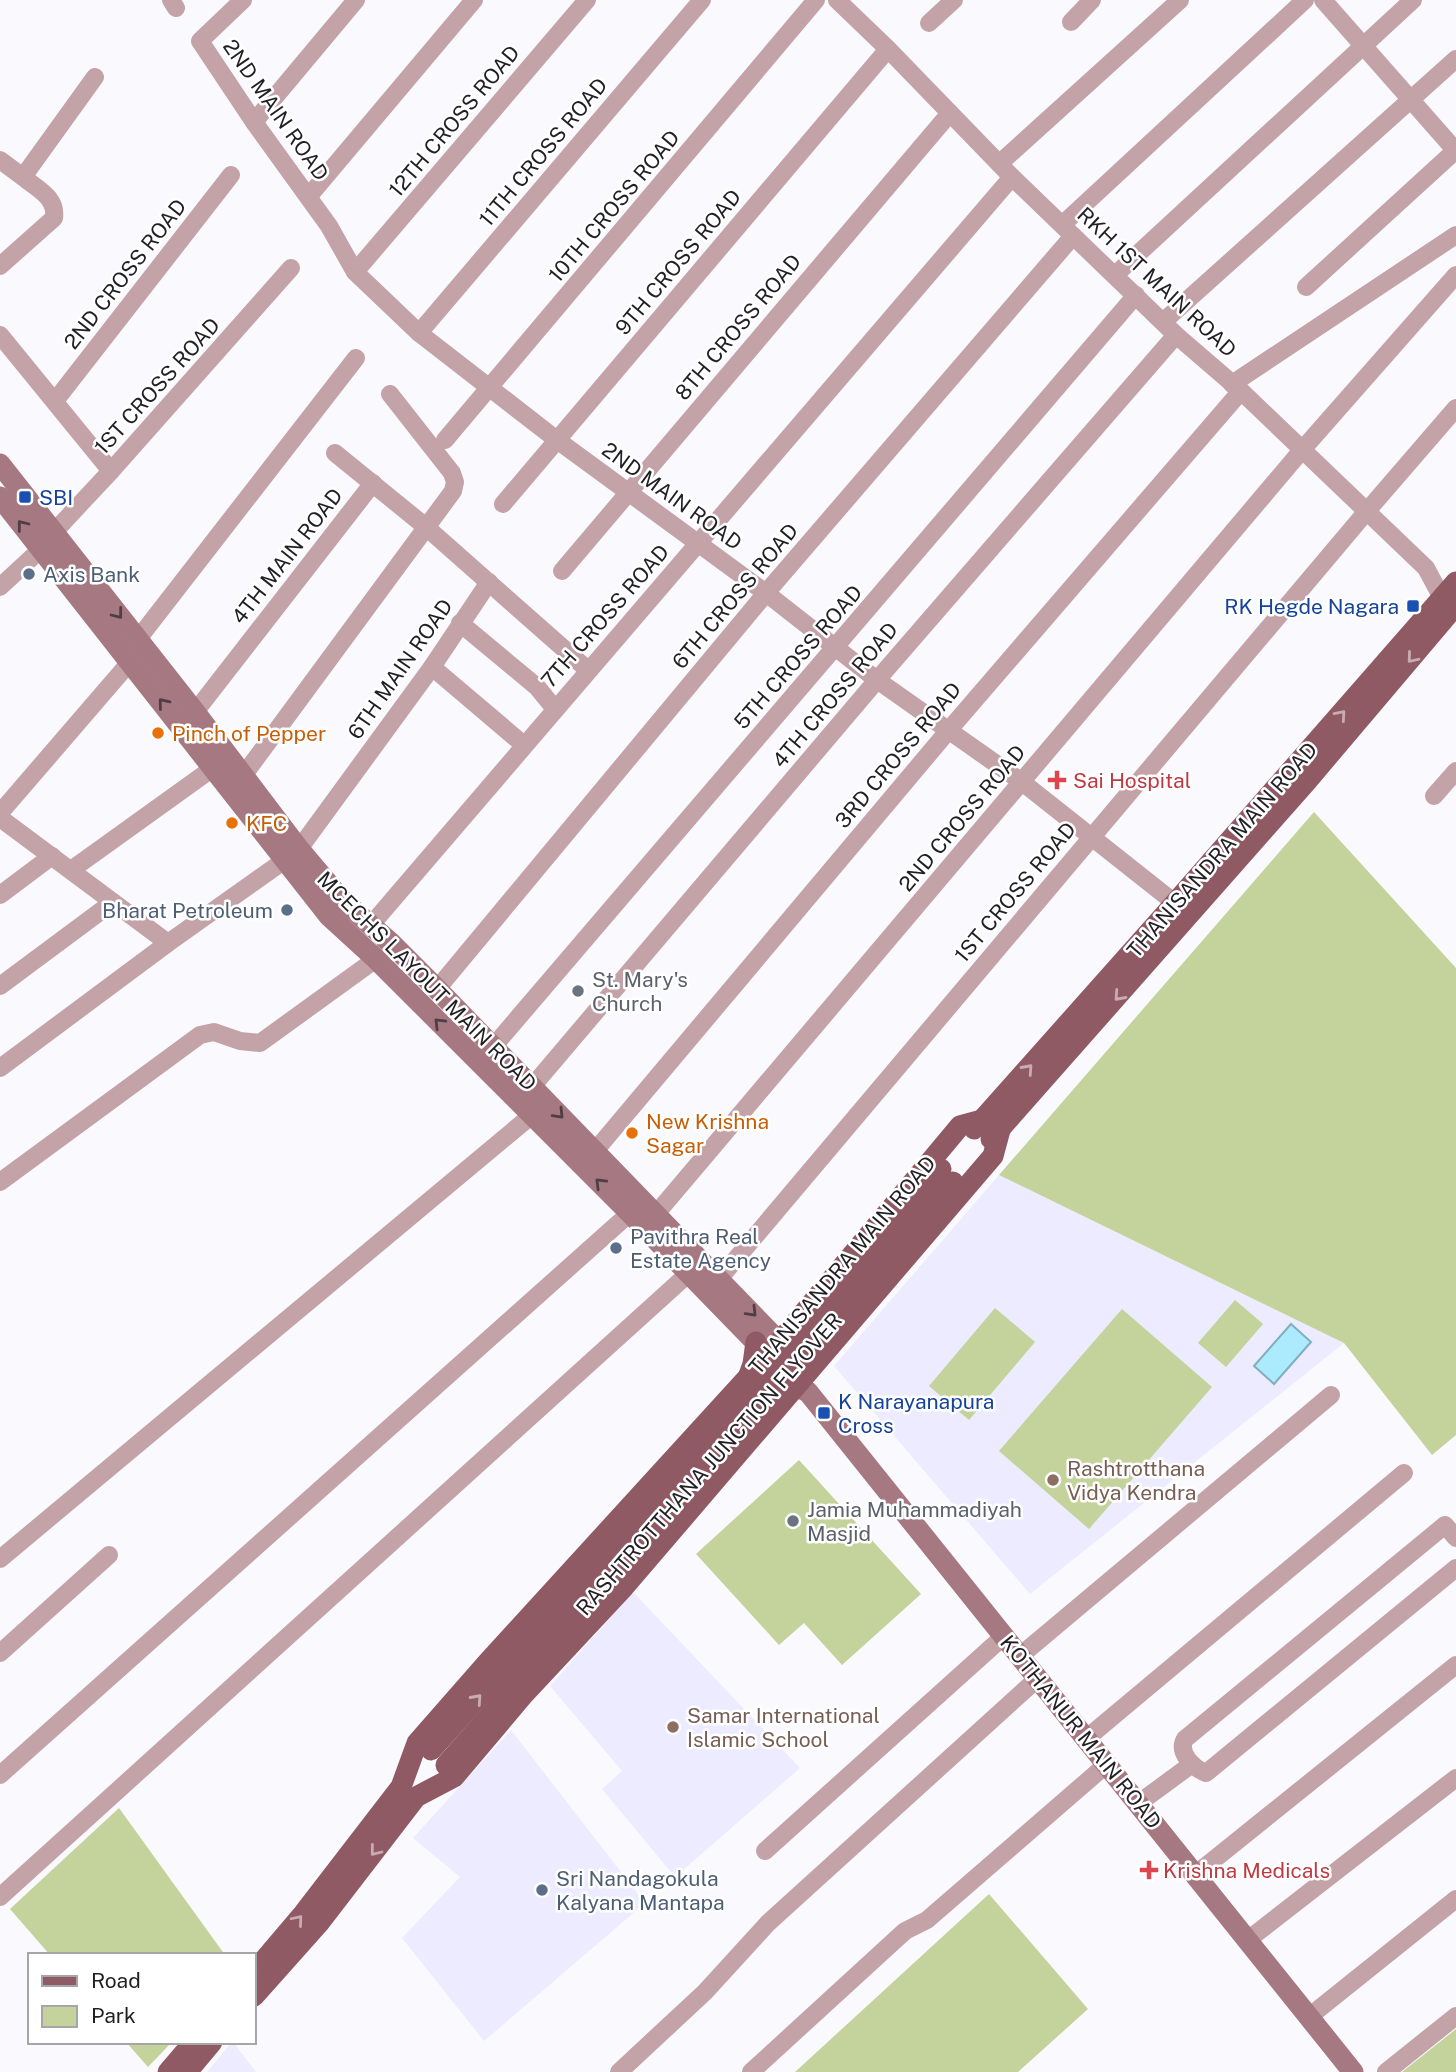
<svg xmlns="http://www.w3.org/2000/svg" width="1456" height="2072" font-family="'Public Sans',sans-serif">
  <rect width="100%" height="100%" fill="#fafafe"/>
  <g fill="#ecebff">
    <path d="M999,1175L1344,1343L1030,1594L834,1366Z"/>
    <path d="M633,1592L800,1768L675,1877L602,1789L622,1771L550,1686Z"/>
    <path d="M511,1730L645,1903L484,2041L402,1938L460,1877L413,1838Z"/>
    <path d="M233,2042L256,2072H207L232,2042Z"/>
  </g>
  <g fill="#c4d29b">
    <path d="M1314,812L1456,968V1435L1432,1455L1344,1343L999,1175Z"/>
    <path d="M1235,1300L1263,1324L1226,1367L1198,1343Z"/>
    <path d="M995,1308L1035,1342L969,1420L929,1386Z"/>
    <path d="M1122,1309L1212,1387L1089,1529L999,1451Z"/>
    <path d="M799,1460L921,1594L842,1665L804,1623L779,1645L696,1554Z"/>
    <path d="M119,1808L225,1955H50L10,1909Z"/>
    <path d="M989,1894L1088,2009L1018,2072H795Z"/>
    <path d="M1456,2029V2072H1402Z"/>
    <path d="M126,2042H172L148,2067Z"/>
  </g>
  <path fill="#acebfd" stroke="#82aebc" stroke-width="2" d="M1291,1324L1311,1342L1274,1384L1254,1366Z"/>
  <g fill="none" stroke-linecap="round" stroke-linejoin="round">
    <g stroke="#c3a3a8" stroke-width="18">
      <path d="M171,0L176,8"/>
      <path d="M243,0L200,41L254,122L329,226L355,272L419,333L557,440L766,593L877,680L1022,782L1185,911"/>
      <path d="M837,0L888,49L1012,177L1176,335L1241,391L1426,568L1442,598"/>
      <path d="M1323,0L1456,151"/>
      <path d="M1071,22L1092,0"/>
      <path d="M929,23L954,0"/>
      <path d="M254,122L356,0"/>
      <path d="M0,160L23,177"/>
      <path d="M1000,163L1180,0"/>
      <path d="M309,196L474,0"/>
      <path d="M1063,224L1305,0"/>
      <path d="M0,266L54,218C57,197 37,189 23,177L95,77"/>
      <path d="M355,272L587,0"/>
      <path d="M1115,275L1413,0"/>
      <path d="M1306,287L1456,150"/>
      <path d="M1164,321L1456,59"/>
      <path d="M419,333L702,0"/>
      <path d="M0,335L111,471"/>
      <path d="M1232,384L1456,235"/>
      <path d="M55,401L231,175"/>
      <path d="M445,440L816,0"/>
      <path d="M335,453L426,527L588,670"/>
      <path d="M503,504L888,49"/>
      <path d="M54,532L111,471L291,268"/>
      <path d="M562,571L950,113"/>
      <path d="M0,587L41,549"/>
      <path d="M460,623L537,687L555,709"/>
      <path d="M138,639L356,358"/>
      <path d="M432,667L524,745"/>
      <path d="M186,721L195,712L373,483"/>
      <path d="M243,776L453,491L455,482L452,473L390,394"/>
      <path d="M1434,796L1456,771"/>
      <path d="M0,813L130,662"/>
      <path d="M0,818L168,943"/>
      <path d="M299,849L432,667L489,582"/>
      <path d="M71,870L213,768"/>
      <path d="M0,895L52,856"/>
      <path d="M371,925L1012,177"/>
      <path d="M0,986L113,902"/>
      <path d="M437,989L766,593L1073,236"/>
      <path d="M493,1047L1136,295"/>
      <path d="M0,1068L168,943L285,860"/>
      <path d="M525,1095L877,680L1176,335"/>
      <path d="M595,1151L948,731L1241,391"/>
      <path d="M0,1182L200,1035L214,1032L240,1041L260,1043L376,959L384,951"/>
      <path d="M656,1214L1302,450L1456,275"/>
      <path d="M719,1279L1367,511L1456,408"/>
      <path d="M1456,1538L1445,1525L1185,1739C1177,1752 1193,1768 1206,1773L1211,1769L1456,1568"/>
      <path d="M0,1559L532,1115"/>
      <path d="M0,1653L109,1555"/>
      <path d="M1020,1656L1331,1395"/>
      <path d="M1087,1738L1404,1473"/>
      <path d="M0,1775L630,1213"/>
      <path d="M1139,1803L1192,1764"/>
      <path d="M765,1851L1004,1636"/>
      <path d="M1196,1874L1456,1665"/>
      <path d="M0,1897L689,1273"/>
      <path d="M1249,1939L1456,1778"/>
      <path d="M1310,2016L1456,1899"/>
      <path d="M619,2072L705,1992L768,1923L1038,1678"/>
      <path d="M751,2072L905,1931L927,1920L1107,1764"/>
      <path d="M1386,2072L1456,2016"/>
    </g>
    <g stroke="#a67881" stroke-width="21">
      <path d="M0,464L195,712L299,849L343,901L391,943L437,989L792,1355"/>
      <path d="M0,497L329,916L376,959L630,1213L768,1355L796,1386L808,1392L1353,2072"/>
    </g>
    <g stroke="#905a65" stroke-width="21">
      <path d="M974,1129L1176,902L1456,582"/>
      <path d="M991,1139L1307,781L1456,605"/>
      <path d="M749,1375L753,1364L756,1342"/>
      <path d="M254,1972L304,1913L401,1787L417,1743L488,1662L771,1352L960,1126L982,1120"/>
      <path d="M254,1996L319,1923L416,1797L454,1777L524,1694L624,1587L993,1156L1000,1130"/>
      <path d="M168,2072L192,2044"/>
      <path d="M187,2072L212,2042"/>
    </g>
    <g stroke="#905a65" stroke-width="21">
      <path d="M431,1750L734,1413L941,1169"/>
      <path d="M446,1765L757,1412L953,1182"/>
    </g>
  </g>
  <defs><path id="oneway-chevron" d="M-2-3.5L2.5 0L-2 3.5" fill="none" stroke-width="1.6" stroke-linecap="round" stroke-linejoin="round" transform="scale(1.75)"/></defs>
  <g stroke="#4f3e45">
    <use href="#oneway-chevron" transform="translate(22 525) rotate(-128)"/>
    <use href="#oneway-chevron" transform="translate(118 614) rotate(52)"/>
    <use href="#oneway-chevron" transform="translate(163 703) rotate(-129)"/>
    <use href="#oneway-chevron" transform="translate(439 1023) rotate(-135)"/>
    <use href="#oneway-chevron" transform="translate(559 1114) rotate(46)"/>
    <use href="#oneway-chevron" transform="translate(600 1183) rotate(-135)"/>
    <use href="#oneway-chevron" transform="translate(752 1312) rotate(46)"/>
  </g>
  <g stroke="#c8acb2">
    <use href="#oneway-chevron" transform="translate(1412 658) rotate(130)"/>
    <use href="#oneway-chevron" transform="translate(1341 715) rotate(-49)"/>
    <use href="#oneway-chevron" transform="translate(1119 996) rotate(132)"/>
    <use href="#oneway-chevron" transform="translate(1028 1069) rotate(-48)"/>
    <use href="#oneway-chevron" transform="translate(477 1699) rotate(-48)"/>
    <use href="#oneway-chevron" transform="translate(375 1851) rotate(128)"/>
    <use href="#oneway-chevron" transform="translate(298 1920) rotate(-50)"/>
  </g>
  <g fill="#1a4fb4" stroke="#fff" stroke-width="2.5">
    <rect x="18" y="490" width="14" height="14" rx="3.5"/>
    <rect x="1406" y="599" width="14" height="14" rx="3.5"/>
    <rect x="817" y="1406" width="14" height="14" rx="3.5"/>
  </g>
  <g fill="#5c6f8a" stroke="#fff" stroke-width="2.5">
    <circle cx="29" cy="574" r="7"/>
    <circle cx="287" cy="910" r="7"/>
    <circle cx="616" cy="1248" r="7"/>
    <circle cx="542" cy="1890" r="7"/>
  </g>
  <g fill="#e8710a" stroke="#fff" stroke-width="2.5">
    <circle cx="158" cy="733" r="7"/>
    <circle cx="232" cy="823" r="7"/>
    <circle cx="632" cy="1133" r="7"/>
  </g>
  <g fill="#e0444e" stroke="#fff" stroke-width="2.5">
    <path d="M1053.5 769.5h7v7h7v7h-7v7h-7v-7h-7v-7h7z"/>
    <path d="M1145.5 1859.5h7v7h7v7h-7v7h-7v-7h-7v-7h7z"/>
  </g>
  <g fill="#6b7280" stroke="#fff" stroke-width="2.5">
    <circle cx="578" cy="991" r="7"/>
    <circle cx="793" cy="1521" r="7"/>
  </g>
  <g fill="#8d6e63" stroke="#fff" stroke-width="2.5">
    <circle cx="1053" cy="1480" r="7"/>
    <circle cx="673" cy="1727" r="7"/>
  </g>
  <g text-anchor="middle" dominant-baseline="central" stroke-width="5" stroke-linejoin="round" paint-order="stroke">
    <g font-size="21" fill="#201f24" stroke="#fff">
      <text transform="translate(276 110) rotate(55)">2ND MAIN ROAD</text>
      <text transform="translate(454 121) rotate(-50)">12TH CROSS ROAD</text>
      <text transform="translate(543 152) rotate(-50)">11TH CROSS ROAD</text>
      <text transform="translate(614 206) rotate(-50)">10TH CROSS ROAD</text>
      <text transform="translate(678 262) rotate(-50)">9TH CROSS ROAD</text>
      <text transform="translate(125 274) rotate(-52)">2ND CROSS ROAD</text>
      <text transform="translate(1157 282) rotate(43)">RKH 1ST MAIN ROAD</text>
      <text transform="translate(738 327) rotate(-50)">8TH CROSS ROAD</text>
      <text transform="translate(157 386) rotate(-48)">1ST CROSS ROAD</text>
      <text transform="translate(672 496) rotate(36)">2ND MAIN ROAD</text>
      <text transform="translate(287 556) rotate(-52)">4TH MAIN ROAD</text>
      <text transform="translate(735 596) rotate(-50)">6TH CROSS ROAD</text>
      <text transform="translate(605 616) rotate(-49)">7TH CROSS ROAD</text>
      <text transform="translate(798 657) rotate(-49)">5TH CROSS ROAD</text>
      <text transform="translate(400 669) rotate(-55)">6TH MAIN ROAD</text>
      <text transform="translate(835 695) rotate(-50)">4TH CROSS ROAD</text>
      <text transform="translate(898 755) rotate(-50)">3RD CROSS ROAD</text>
      <text transform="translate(962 818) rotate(-50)">2ND CROSS ROAD</text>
      <text transform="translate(1222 850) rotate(-49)">THANISANDRA MAIN ROAD</text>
      <text transform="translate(1015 892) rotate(-50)">1ST CROSS ROAD</text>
      <text transform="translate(427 981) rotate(45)">MCECHS LAYOUT MAIN ROAD</text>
      <text transform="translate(842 1265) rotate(-50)">THANISANDRA MAIN ROAD</text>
      <text transform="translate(709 1464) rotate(-49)">RASHTROTTHANA JUNCTION FLYOVER</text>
      <text transform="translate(1081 1732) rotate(51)">KOTHANUR MAIN ROAD</text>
    </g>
    <g font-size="21" fill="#164399" stroke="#fff" text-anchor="start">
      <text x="39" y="497">SBI</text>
      <text x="1399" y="606" text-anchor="end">RK Hegde Nagara</text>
      <text x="838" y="1401">K Narayanapura<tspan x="838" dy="24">Cross</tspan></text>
    </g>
    <g font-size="21" fill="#4e5e75" stroke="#fff" text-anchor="start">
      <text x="43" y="574">Axis Bank</text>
      <text x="273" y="910" text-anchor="end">Bharat Petroleum</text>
      <text x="630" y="1236">Pavithra Real<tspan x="630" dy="24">Estate Agency</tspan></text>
      <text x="556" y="1878">Sri Nandagokula<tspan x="556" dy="24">Kalyana Mantapa</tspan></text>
    </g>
    <g font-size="21" fill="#c56008" stroke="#fff" text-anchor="start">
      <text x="172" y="733">Pinch of Pepper</text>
      <text x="246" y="823">KFC</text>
      <text x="646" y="1121">New Krishna<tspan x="646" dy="24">Sagar</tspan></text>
    </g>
    <g font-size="21" fill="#be3a42" stroke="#fff" text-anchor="start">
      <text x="1073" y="780">Sai Hospital</text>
      <text x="1163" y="1870">Krishna Medicals</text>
    </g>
    <g font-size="21" fill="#5b616d" stroke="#fff" text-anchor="start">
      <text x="592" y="979">St. Mary's<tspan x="592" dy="24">Church</tspan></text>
      <text x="807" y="1509">Jamia Muhammadiyah<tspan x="807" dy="24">Masjid</tspan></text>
    </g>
    <g font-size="21" fill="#785e54" stroke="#fff" text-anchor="start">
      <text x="1067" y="1468">Rashtrotthana<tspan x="1067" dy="24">Vidya Kendra</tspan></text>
      <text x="687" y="1715">Samar International<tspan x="687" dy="24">Islamic School</tspan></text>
    </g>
  </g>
  <rect x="28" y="1953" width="228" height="91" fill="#ffffff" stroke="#a6a5a7" stroke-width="2"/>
  <rect x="42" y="1976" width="35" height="10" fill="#905a65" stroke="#a6a5a7" stroke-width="2"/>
  <text x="91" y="1988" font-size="21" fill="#201f24">Road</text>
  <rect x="42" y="2006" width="35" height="21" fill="#c4d29b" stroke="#a6a5a7" stroke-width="2"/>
  <text x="91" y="2023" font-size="21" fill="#201f24">Park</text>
</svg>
